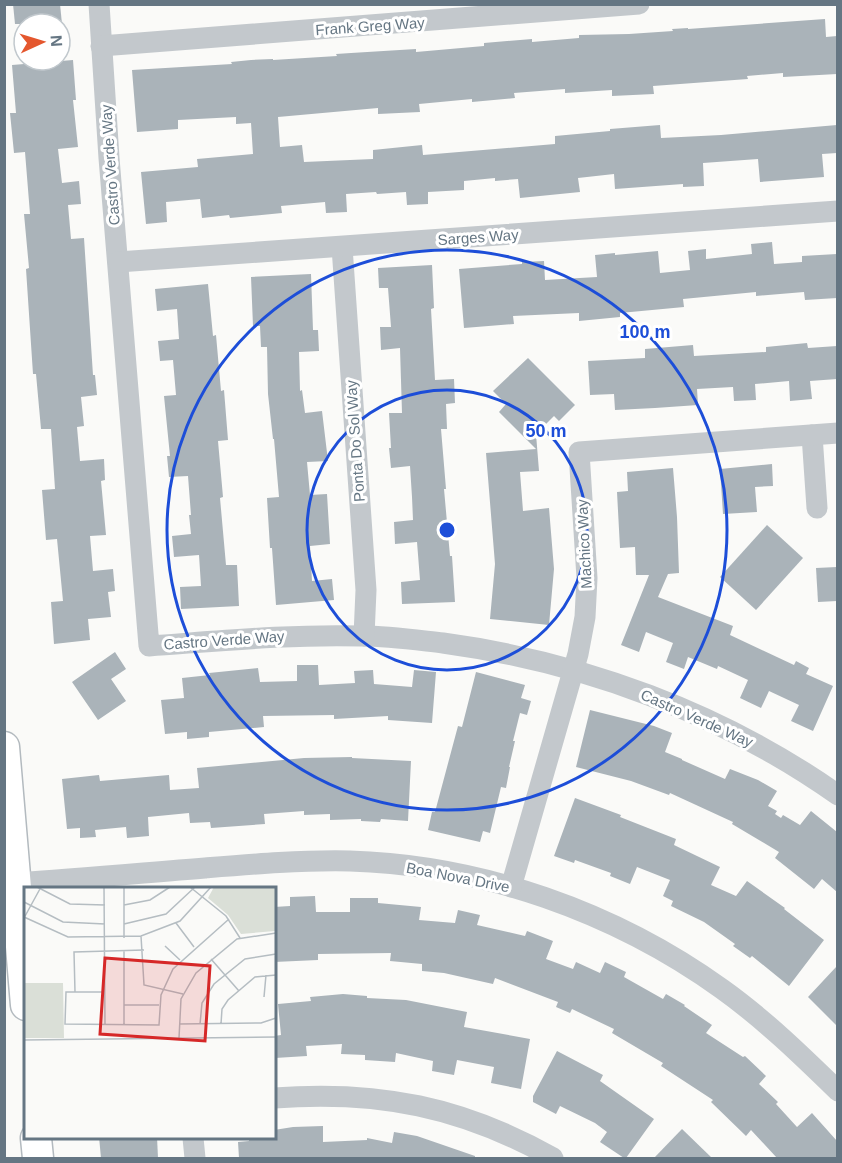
<svg xmlns="http://www.w3.org/2000/svg" width="842" height="1163" font-family="Arial,sans-serif">
  <rect width="100%" height="100%" fill="#fafaf8"/>
  <g fill="#aab3b9">
    <path d="M13,4H60L62,24H15Z"/>
    <path d="M825,19L826,37L837,36V74L783,77V73L747,76L748,79L653,86L654,94L612,96V90L565,93V89L514,93L515,98L472,102V99L419,104L420,112L378,114V108L278,117L280,147L302,145L304,162L373,159V150L422,145L423,155L555,144V136L610,131V129L660,125L661,138L721,135L837,125V153L822,154L824,177L760,182L758,159L703,163L704,186L683,187V184L615,189L614,174L578,178L580,192L520,198L518,179L495,181V178L464,181V190L428,192V204L407,205L406,192L377,194L376,192L346,194L347,212L326,213L325,202L281,206L282,213L230,218L229,215L202,218L200,199L166,202L167,222L146,224L141,172L198,167L197,159L253,154L251,123L236,124V117L178,120V129L137,132L132,70L232,64L231,62L251,60L273,59V60L337,56L336,54L351,53L416,49V52L484,46V43L532,39V42L579,38V35L629,34L673,31L672,29L688,28V29Z"/>
    <path d="M73,60L76,100H73L78,147L58,149L62,183L79,181L81,204L68,205L71,239L84,238L93,375H95L97,395L81,397L84,426L77,427L80,461L104,459L105,480L101,481L106,535L90,536L93,571L113,569L115,591L108,592L111,617L88,619L90,640L54,644L51,602L63,601L57,539L46,540L42,490L55,489L51,429H41L36,374H33L26,269L29,268L24,214H30L25,152L14,153L10,113H16L12,65Z"/>
    <path d="M772,242L774,264L802,262V256L837,254V298L805,300L804,292L756,296V292L683,299L684,307L620,313V317L579,321V313L513,316L514,324L464,328L459,269L522,264V262L544,261L545,280L597,277L595,255L615,253V255L658,251L660,273L690,270L688,251L706,249V259L752,254L751,244Z"/>
    <path d="M432,265L434,308L431,309L435,380L454,379L455,403L446,404L447,429H441L446,489H444L450,556H452L455,602L402,604L401,582L420,580L417,542L395,544L394,522L413,520L412,497L410,466L391,468L389,448H391L389,413H402L400,348L381,350L380,327H391L388,288H379L378,268Z"/>
    <path d="M311,274L313,330H318L319,351L299,352L300,391L302,390L305,413L322,411L328,461L307,462L310,495L327,494L330,544L310,546L312,581L332,579L334,600L276,605L272,548H270L267,498L279,497L274,439H273L268,394L267,347H261L260,326H253L251,277Z"/>
    <path d="M208,284L213,336L216,335L221,391L224,390L228,440L218,441L223,497L220,498L226,565H237L239,606L181,609L180,587L201,586L199,555L174,557L172,536L191,534L189,515H191L188,476L169,477L167,456H170L164,396L176,395L173,360L160,361L158,341L179,339L177,309L157,311L155,289Z"/>
    <path d="M807,343L808,348L837,346V379L810,381L812,399L790,401L789,381L755,384L756,400L734,401L733,387L697,389L698,405L655,408L615,410L614,394L590,395L588,361L645,358V349L693,345L694,356L766,352V347Z"/>
    <path d="M528,358L575,405L559,421L554,416L536,434L539,471L520,472L523,511L549,508L554,569L549,625L490,619L495,564L486,453L536,449L499,412L506,404L493,391Z"/>
    <path d="M772,464L773,486L755,487L757,512L723,514L720,469Z"/>
    <path d="M673,468L677,517L679,573L668,574L658,597L733,626L730,635L794,665L796,661L809,668L806,674L833,686L813,731L791,721L799,705L769,691L761,708L740,698L748,680L718,666L717,669L688,657L684,669L666,662L673,643L646,632L639,652L621,645L649,575H636L635,547L620,548L617,492L628,491L627,472Z"/>
    <path d="M767,525L803,558L756,610L720,577Z"/>
    <path d="M837,567V601L818,602L816,568Z"/>
    <path d="M115,652L126,669L111,679L126,701L98,720L72,682Z"/>
    <path d="M297,665H318L319,685L355,683L354,671L373,670L374,684L412,687L414,670L436,672L432,723L388,720V716L334,719V715L263,716L264,727L209,732V737L187,739V732L165,734L161,700L184,698L182,678L210,675L209,673L258,668L260,682L297,681Z"/>
    <path d="M476,672L525,685L521,698L531,701L527,715L520,713L513,741H515L509,767H510L506,788L501,787L490,833L483,831L480,842L428,830L432,812H435L458,726L462,727Z"/>
    <path d="M590,710L654,726L672,733L665,752L682,759V760L725,779L730,769L758,780L777,791L768,806L777,811L775,814L781,818L783,815L800,825L811,811L837,832V892L822,879L814,889L775,858L779,852L732,824L733,822L670,793L669,795L631,781L576,767Z"/>
    <path d="M352,757V758L411,761L408,821L381,819L380,822L361,821V819L330,820V814L304,815V811L264,814L265,824L211,828L210,822L190,823L189,813L148,817L149,836L127,838L126,827L95,830L96,837L80,838V828L67,829L62,779L99,775L100,781L169,775L170,790L199,788L197,768L304,758Z"/>
    <path d="M575,798L621,815L620,817L676,839L674,845L720,867L711,885L736,896L747,881L785,908L784,909L824,940L789,986L752,956L750,958L733,946L735,944L704,922L671,906L673,901L663,896L670,880L637,867L630,884L610,876L611,873L575,860L574,863L554,856Z"/>
    <path d="M315,896L316,912H350V898H378V903L421,907L419,920L455,923L458,910L480,915L477,925L525,936L527,931L553,941L546,959L573,969L576,962L600,973L605,962L626,972L624,977L663,999L666,994L685,1005L684,1006L712,1025L706,1033L743,1057L745,1056L766,1076L759,1084L778,1102L776,1104L797,1127L812,1113L837,1141V1158H777L751,1130L746,1136L711,1102L713,1100L661,1066L663,1063L612,1033L614,1029L572,1009L570,1013L556,1007L558,1002L495,978L493,984L444,973L422,971V964L390,961L391,953L318,954V960L274,962V907L290,906V897Z"/>
    <path d="M837,966V1026L808,997Z"/>
    <path d="M343,994L367,996V998L406,1000L467,1012L464,1027L530,1039L521,1089L491,1083L494,1067L457,1060L454,1075L432,1071L433,1061L396,1053L395,1062L365,1060V1055L341,1054L342,1044L306,1046L307,1056L275,1058L274,1036L281,1035L278,1004L311,1001L310,997Z"/>
    <path d="M557,1051L603,1075L600,1081L654,1119L626,1158H624L600,1142L607,1132L595,1123L560,1106L556,1114L533,1102V1096Z"/>
    <path d="M323,1126V1142L367,1140V1138L392,1143L394,1132L417,1136L475,1156V1158H239L238,1142L249,1141V1137H274V1130L293,1127Z"/>
    <path d="M682,1129L712,1158H654Z"/>
    <path d="M99,1137H157L158,1158H101Z"/>
  </g>
  <g fill="none" stroke-linecap="round" stroke-linejoin="round">
    <defs>
      <g id="secondary">
        <path d="M4,747L26,1005"/>
        <path d="M36,1138L38,1158"/>
      </g>
    </defs>
    <use href="#secondary" stroke="#b3babf" stroke-width="33"/>
    <g stroke="#c3c8cc" stroke-width="21">
      <path d="M99,4L109,158L149,646C220,641 291,634 362,636C389,636 416,640 443,643C583,662 722,713 838,795"/>
      <path d="M101,46L639,4"/>
      <path d="M342,247L366,590L364,636"/>
      <path d="M118,262L838,211"/>
      <path d="M812,435L817,508"/>
      <path d="M15,883C79,879 142,873 205,868C254,864 302,860 350,861C482,865 615,912 722,989C764,1019 801,1055 838,1091"/>
      <path d="M511,887L578,654L585,617L587,578L579,452L838,433"/>
      <path d="M274,1098C378,1090 463,1107 553,1158"/>
      <path d="M193,1138L195,1158"/>
    </g>
    <use href="#secondary" stroke="#fff" stroke-width="30"/>
  </g>
  <g fill="none" stroke="#1d4ed8" stroke-width="3">
    <circle cx="447" cy="530" r="140"/>
    <circle cx="447" cy="530" r="280"/>
  </g>
  <g text-anchor="middle" dominant-baseline="central" stroke-width="6" stroke-linejoin="round" paint-order="stroke">
    <g font-size="15" fill="#657683" stroke="#fff">
      <text transform="translate(370 26) rotate(-4)">Frank Greg Way</text>
      <text transform="translate(110 165) rotate(-94)">Castro Verde Way</text>
      <text transform="translate(478 237) rotate(-4)">Sarges Way</text>
      <text transform="translate(355 441) rotate(-94)">Ponta Do Sol Way</text>
      <text transform="translate(584 544) rotate(-93)">Machico Way</text>
      <text transform="translate(224 640) rotate(-4)">Castro Verde Way</text>
      <text transform="translate(697 718) rotate(24)">Castro Verde Way</text>
      <text transform="translate(458 877) rotate(11)">Boa Nova Drive</text>
    </g>
  </g>
  <g transform="translate(24 887)">
    <rect width="252" height="252" fill="#fafaf8"/>
    <path d="M190,0H252L251,44L217,47L204,28L184,11ZM0,96H39L40,151H0Z" fill="#dadfd7"/>
    <path fill="none" stroke="#b5bdc2" stroke-width="1.5" d="M13,0L46,17L81,18M80,0L81,138M100,0V51M166,0L202,29L216,51M0,15L39,35L81,37M100,18L126,13L146,0M0,30L44,50L117,49L156,34L187,0M0,31L17,0M152,36L170,60M100,37L142,27L171,0M117,49L120,98L159,107M141,59L156,73M100,64V138M187,72L215,104M51,105L50,65L120,63M81,105H42L41,137L135,138L137,108L149,82L205,32M240,110L242,88M100,118H135M155,137L237,136L252,131M176,137L178,116L190,97L221,72L252,67M197,137L198,122L204,113L231,90L252,88M155,151L157,112L172,86L213,52L252,46M0,153L252,150"/>
    <path fill="#d62828" fill-opacity="0.15" stroke="#d62828" stroke-width="3" d="M81,71L186,79L181,154L76,147Z"/>
    <rect width="252" height="252" fill="none" stroke="#657683" stroke-width="3"/>
  </g>
  <circle cx="447" cy="530" r="9" fill="#1d4ed8" stroke="#fff" stroke-width="3"/>
  <g font-size="18" text-anchor="middle" font-weight="bold" fill="#1d4ed8" stroke="#fff" stroke-width="6" stroke-linejoin="round" paint-order="stroke">
    <text x="645" y="338">100 m</text>
    <text x="546" y="437">50 m</text>
  </g>
  <rect width="842" height="1163" fill="none" stroke="#657683" stroke-width="12"/>
  <g transform="translate(42 42) rotate(86)"><circle r="28" fill="#ffffff" stroke="#c1c8cd" stroke-width="1.5"/>
  <path d="M0-4.5L10 22L0 15L-10 22Z" fill="#e4572e"/>
  <text y="-9" font-size="16" font-weight="bold" text-anchor="middle" fill="#657683">N</text>
  </g>
</svg>
